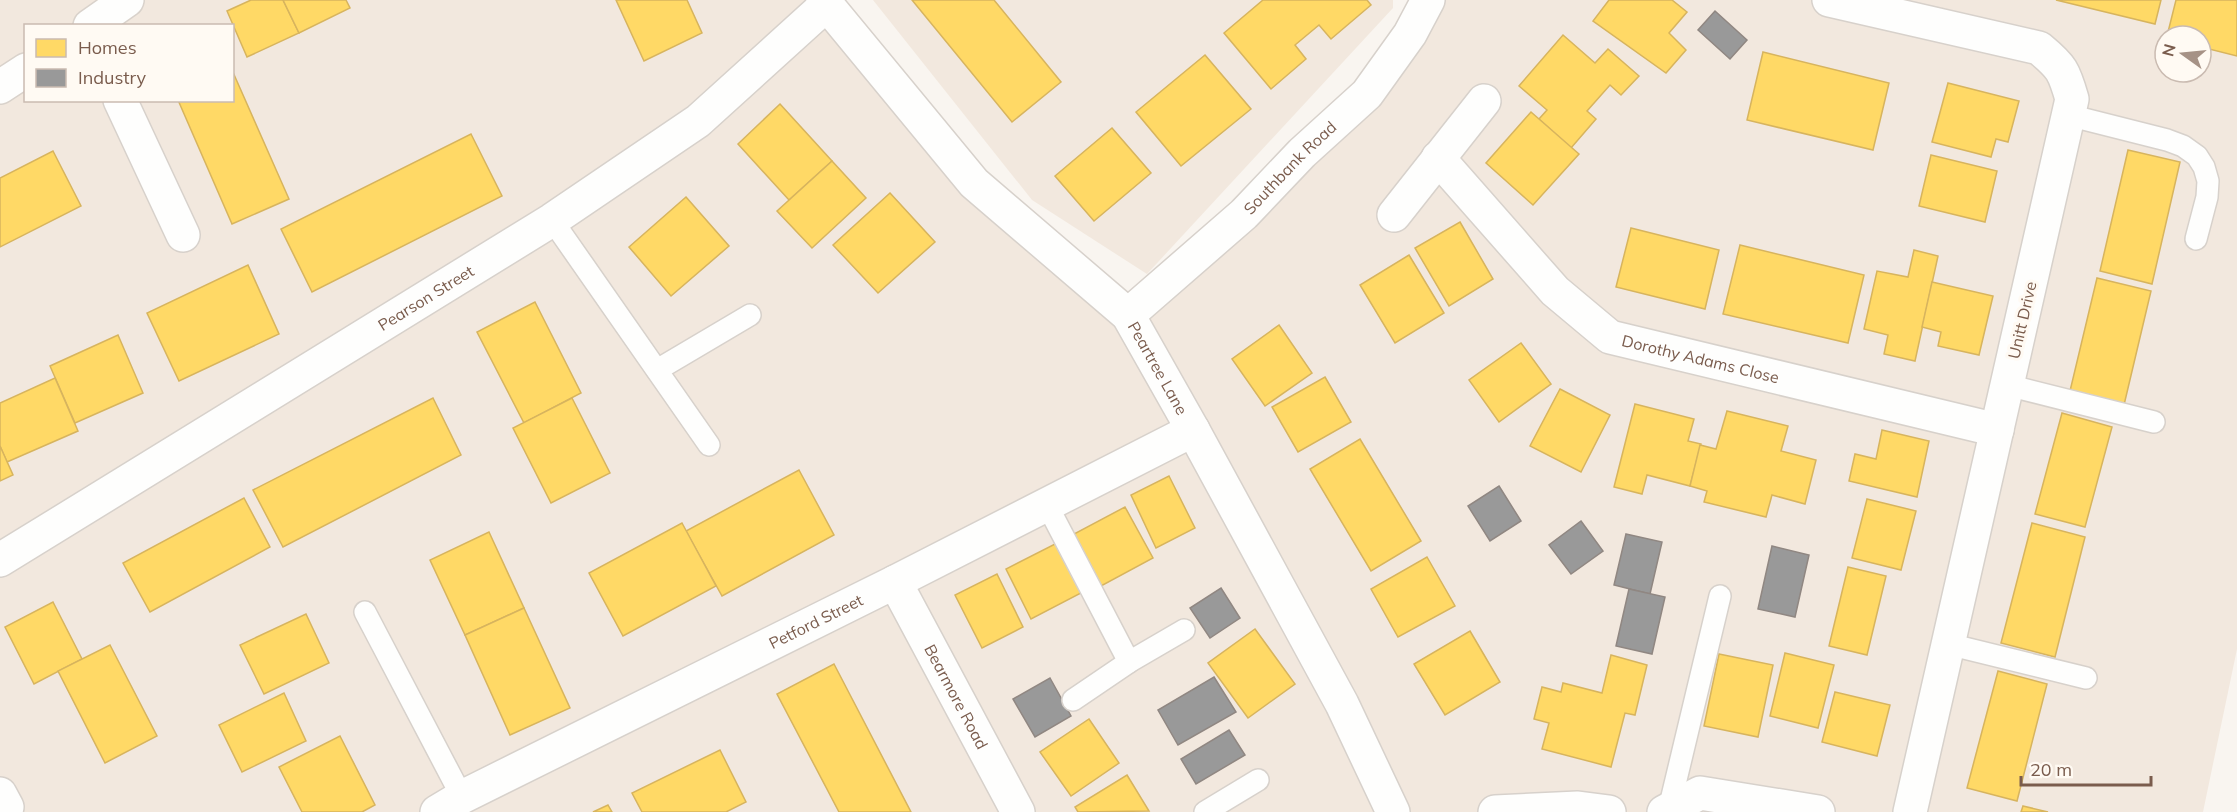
<svg xmlns="http://www.w3.org/2000/svg" width="2237" height="812" font-family="Mulish,sans-serif">
  <rect width="100%" height="100%" fill="#f9f5f0"/>
  <g fill="#f2e8de" fill-rule="evenodd">
    <path d="M0,0H823L974,183L1128,315L1367,94L1428,0H2237V649L2203,812H0ZM26,26H232V100H26ZM2165,36H2201V72H2165Z"/>
    <path d="M873,0H1393V8L1147,274L1032,200Z"/>
  </g>
  <g fill="#ffd966" stroke="#d7b45e" stroke-width="1.5">
    <path d="M251,0H283L299,33L247,57L227,11Z"/>
    <path d="M283,0H346L350,8L299,33Z"/>
    <path d="M616,0H687L702,33L644,61Z"/>
    <path d="M912,0H994L1061,82L1012,122Z"/>
    <path d="M1263,0H1367L1371,5L1331,39L1319,25L1295,45L1306,59L1271,89L1224,33Z"/>
    <path d="M1609,0H1672L1687,12L1669,33L1686,50L1666,73L1593,21Z"/>
    <path d="M2056,0H2161L2155,24Z"/>
    <path d="M2176,0H2237V56L2201,47V36H2167Z"/>
    <path d="M1563,35L1595,63L1608,49L1639,76L1621,95L1610,85L1587,111L1596,119L1571,148L1539,119L1547,110L1519,86Z"/>
    <path d="M1763,52L1889,83L1873,150L1747,120Z"/>
    <path d="M1205,55L1251,109L1181,166L1136,112Z"/>
    <path d="M232,70L289,199L232,224L178,100H232Z"/>
    <path d="M1948,83L2019,101L2008,142L1996,139L1991,157L1932,142Z"/>
    <path d="M780,104L832,161L789,200L738,144Z"/>
    <path d="M1531,112L1579,154L1533,205L1486,163Z"/>
    <path d="M1112,128L1151,173L1094,221L1055,176Z"/>
    <path d="M471,134L502,196L312,292L281,229Z"/>
    <path d="M2128,150L2180,162L2152,284L2100,271Z"/>
    <path d="M53,151L81,206L0,247V178Z"/>
    <path d="M1931,155L1997,171L1985,222L1919,206Z"/>
    <path d="M832,161L866,198L812,248L777,211Z"/>
    <path d="M890,193L935,242L878,293L833,245Z"/>
    <path d="M686,197L729,246L671,296L629,247Z"/>
    <path d="M1460,222L1493,279L1449,306L1415,248Z"/>
    <path d="M1631,228L1719,250L1705,309L1616,287Z"/>
    <path d="M1740,245L1864,275L1848,343L1723,314Z"/>
    <path d="M1914,250L1938,256L1915,361L1884,354L1888,335L1864,329L1877,271L1908,277Z"/>
    <path d="M1409,255L1444,313L1395,343L1360,285Z"/>
    <path d="M248,265L279,334L179,381L147,313Z"/>
    <path d="M2097,278L2151,291L2124,405L2070,391Z"/>
    <path d="M1932,282L1993,296L1979,355L1938,346L1941,332L1922,327Z"/>
    <path d="M535,302L581,393L524,423L477,332Z"/>
    <path d="M1279,325L1312,373L1265,406L1232,359Z"/>
    <path d="M118,335L143,393L75,423L50,366Z"/>
    <path d="M1521,343L1551,384L1499,422L1469,380Z"/>
    <path d="M1325,377L1351,422L1298,452L1272,407Z"/>
    <path d="M55,378L78,431L7,462L0,446V403Z"/>
    <path d="M1560,389L1610,415L1581,472L1530,446Z"/>
    <path d="M433,398L461,455L283,547L253,490Z"/>
    <path d="M572,398L610,473L551,503L513,428Z"/>
    <path d="M1635,404L1694,419L1688,441L1701,444L1690,486L1647,475L1642,494L1614,487Z"/>
    <path d="M1727,411L1788,426L1781,451L1816,460L1805,504L1772,495L1766,517L1704,502L1707,491L1690,486L1700,445L1716,449Z"/>
    <path d="M2062,413L2112,427L2085,527L2035,514Z"/>
    <path d="M1882,430L1929,441L1917,497L1849,481L1855,454L1876,459Z"/>
    <path d="M1360,439L1421,541L1371,571L1310,469Z"/>
    <path d="M0,446L13,475L0,481Z"/>
    <path d="M799,470L834,535L722,596L686,531Z"/>
    <path d="M1169,476L1195,528L1156,548L1131,495Z"/>
    <path d="M244,498L270,547L150,612L123,563Z"/>
    <path d="M1867,499L1916,511L1901,570L1852,558Z"/>
    <path d="M1125,507L1153,558L1101,586L1074,534Z"/>
    <path d="M682,523L716,586L623,636L589,573Z"/>
    <path d="M2032,523L2085,537L2055,657L2001,643Z"/>
    <path d="M489,532L524,608L465,635L430,560Z"/>
    <path d="M1057,543L1081,593L1031,619L1006,569Z"/>
    <path d="M1427,557L1455,606L1398,637L1371,589Z"/>
    <path d="M1848,567L1886,576L1867,655L1829,646Z"/>
    <path d="M997,574L1023,627L982,648L955,595Z"/>
    <path d="M53,602L82,659L34,684L5,627Z"/>
    <path d="M524,608L570,708L510,735L465,635Z"/>
    <path d="M306,614L329,663L264,694L240,645Z"/>
    <path d="M1255,629L1295,684L1248,718L1208,663Z"/>
    <path d="M1470,631L1500,682L1445,715L1414,664Z"/>
    <path d="M110,645L157,736L105,763L58,671Z"/>
    <path d="M1785,653L1834,665L1818,728L1770,716Z"/>
    <path d="M1719,654L1773,665L1758,737L1704,726Z"/>
    <path d="M1611,655L1647,665L1635,715L1625,713L1611,767L1542,749L1549,723L1534,719L1542,687L1561,692L1563,683L1602,693Z"/>
    <path d="M834,664L911,812H839L777,694Z"/>
    <path d="M1998,671L2047,684L2017,801L1967,788Z"/>
    <path d="M1835,692L1890,705L1877,756L1822,742Z"/>
    <path d="M284,693L306,741L242,772L219,725Z"/>
    <path d="M1089,719L1119,763L1071,796L1040,752Z"/>
    <path d="M340,736L375,805L362,812H302L279,767Z"/>
    <path d="M720,750L746,802L726,812H642L632,793Z"/>
    <path d="M1127,775L1149,811L1078,812L1075,807Z"/>
    <path d="M608,805L612,812H593Z"/>
    <path d="M2023,806L2048,812H2021Z"/>
  </g>
  <g fill="#999" stroke="#908782" stroke-width="1.5">
    <path d="M1715,11L1747,40L1730,59L1698,30Z"/>
    <path d="M1499,486L1521,521L1490,541L1468,506Z"/>
    <path d="M1581,521L1603,551L1571,574L1549,545Z"/>
    <path d="M1626,534L1662,542L1650,594L1614,585Z"/>
    <path d="M1772,546L1809,555L1795,617L1758,609Z"/>
    <path d="M1221,588L1240,618L1210,638L1190,608Z"/>
    <path d="M1629,589L1665,597L1652,654L1616,646Z"/>
    <path d="M1214,677L1236,712L1178,745L1158,710Z"/>
    <path d="M1050,678L1071,716L1035,737L1013,699Z"/>
    <path d="M1229,730L1245,755L1196,784L1181,759Z"/>
  </g>
  <g fill="none" stroke-linecap="round" stroke-linejoin="round">
    <defs>
      <g id="lane">
        <path d="M2068,115L2167,140L2183,146L2197,156L2204,167L2208,181L2207,197L2196,239"/>
        <path d="M552,220L709,445"/>
        <path d="M657,370L750,315"/>
        <path d="M2007,385L2154,422"/>
        <path d="M1047,505L1129,662"/>
        <path d="M365,612L462,797"/>
        <path d="M1948,644L2086,678"/>
        <path d="M1073,700L1129,662L1184,630"/>
        <path d="M1669,809L1720,596"/>
        <path d="M1205,812L1258,780"/>
      </g>
      <g id="street">
        <path id="s1" d="M823,0L974,183L1128,315L1193,430L1342,704L1393,812"/>
        <path d="M1829,0L2039,48C2062,67 2064,71 2072,99L1910,812"/>
        <path d="M120,100L183,235"/>
        <path id="s2" d="M1438,158L1555,291L1610,337L1997,430"/>
        <path d="M1394,215L1484,101"/>
        <path id="s3" d="M1128,315L1244,214L1302,153L1367,94L1410,34L1428,0"/>
        <path id="s4" d="M0,560L552,220L698,121L826,5"/>
        <path id="s5" d="M895,582L1018,812"/>
        <path d="M0,794L7,807"/>
        <path id="s6" d="M437,812L462,797L895,582L1193,430"/>
        <path d="M1495,812L1578,808L1609,812"/>
        <path d="M1664,812L1700,793L1818,812"/>
      </g>
      <g id="secondary">
        <path d="M90,26L127,0"/>
        <path d="M0,87L26,70"/>
      </g>
    </defs>
    <use href="#lane" stroke="#d7d1cb" stroke-width="24"/>
    <use href="#street" stroke="#d7d1cb" stroke-width="36"/>
    <use href="#secondary" stroke="#d9d2cb" stroke-width="36"/>
    <use href="#lane" stroke="#fefefd" stroke-width="21"/>
    <use href="#street" stroke="#fefefd" stroke-width="33"/>
    <use href="#secondary" stroke="#fefefd" stroke-width="33"/>
  </g>
  <g text-anchor="middle" dominant-baseline="central" stroke-width="6" stroke-linejoin="round" paint-order="stroke">
    <g font-size="16" fill="#7a5c4d" stroke="#fffaf3">
      <text stroke="none"><textPath href="#s3" startOffset="219">Southbank Road</textPath></text>
      <text stroke="none"><textPath href="#s4" startOffset="500">Pearson Street</textPath></text>
      <text transform="translate(2022 320) rotate(-77)">Unitt Drive</text>
      <text stroke="none"><textPath href="#s2" startOffset="342">Dorothy Adams Close</textPath></text>
      <text stroke="none"><textPath href="#s1" startOffset="501">Peartree Lane</textPath></text>
      <text stroke="none"><textPath href="#s6" startOffset="424">Petford Street</textPath></text>
      <text stroke="none"><textPath href="#s5" startOffset="130">Bearmore Road</textPath></text>
    </g>
  </g>
  <rect x="24" y="24" width="210" height="78" fill="#fffaf3" stroke="#cabbb1" stroke-width="1.5"/>
  <rect x="36" y="39" width="30" height="18" fill="#ffd966" stroke="#cabbb1" stroke-width="1.5"/>
  <text x="78" y="54" font-size="18" fill="#7a5c4d">Homes</text>
  <rect x="36" y="69" width="30" height="18" fill="#999999" stroke="#cabbb1" stroke-width="1.5"/>
  <text x="78" y="84" font-size="18" fill="#7a5c4d">Industry</text>
  <g transform="translate(2183 54) rotate(285)"><circle r="28" fill="#fffaf3" stroke="#cabbb1" stroke-width="1.5"/>
  <path d="M0-4.5L10 22L0 15L-10 22Z" fill="#a69286"/>
  <text y="-9" font-size="16" font-weight="bold" text-anchor="middle" fill="#7a5c4d">N</text>
  </g>
  <path d="M2021 776v9h130v-9" fill="none" stroke="#7a5c4d" stroke-width="3"/>
  <text x="2030" y="776" font-size="18" fill="#7a5c4d" stroke="#fffaf3" stroke-width="4.5" paint-order="stroke">20 m</text>
</svg>
